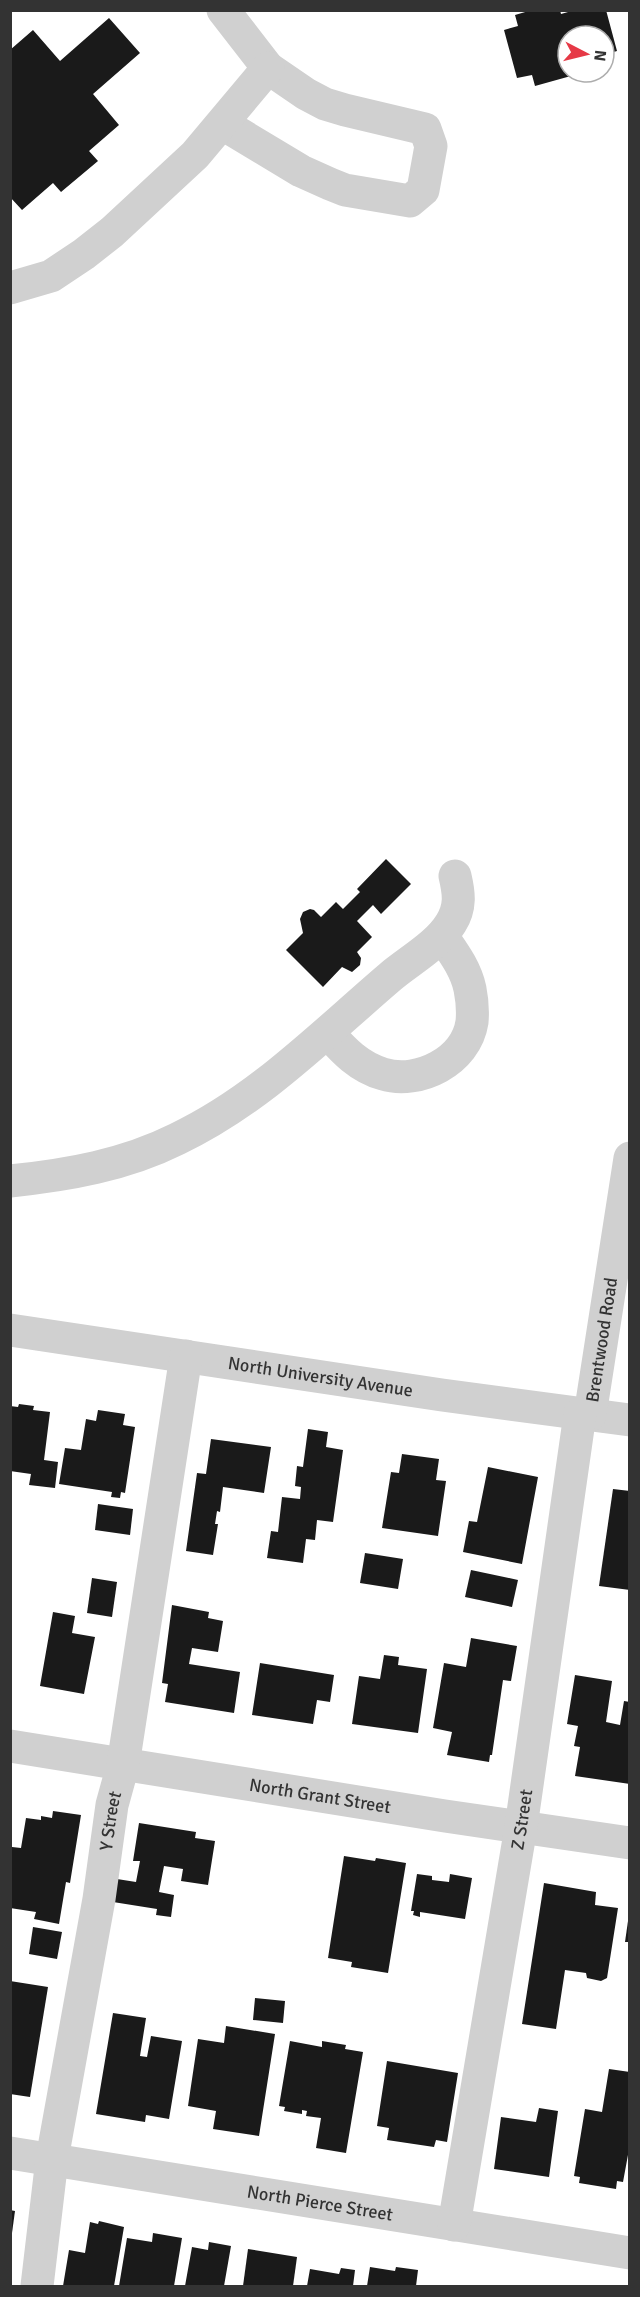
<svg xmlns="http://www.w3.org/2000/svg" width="640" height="2297" font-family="Signika,sans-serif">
  <rect width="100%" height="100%" fill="#fff"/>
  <g fill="#1a1a1a">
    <path d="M532,10H560L561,14L575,10H606L617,51L604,55V36H568V72H577L578,74L535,86L532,75L517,78L504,30L518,26L515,15Z"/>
    <path d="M109,18L140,53L93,94L119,125L89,151L98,161L61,192L53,183L22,210L10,197V50L33,30L60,61Z"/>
    <path d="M386,859L411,884L381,914L373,905L357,921L372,937L357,952L361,958L360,965L352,972L342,967L323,987L286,950L303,933L300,919L303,912L310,909L314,910L321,917L336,902L343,909L360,892L357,889Z"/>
    <path d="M19,1404L34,1406L33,1410L50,1412L44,1460L58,1462L55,1488L29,1485L31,1474L10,1471V1406L18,1407Z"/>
    <path d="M98,1410L125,1414L123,1425L135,1427L125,1493L121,1492L120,1498L111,1497L112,1492L59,1484L65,1448L81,1450L86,1419L96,1421Z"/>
    <path d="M308,1429L328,1432L326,1447L343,1450L333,1522L317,1520L315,1540L306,1539L303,1563L267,1558L271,1531L278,1532L282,1497L300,1499L301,1487L295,1486L297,1466L303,1467Z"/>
    <path d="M211,1439L271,1447L264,1493L223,1487L220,1512L217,1511L215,1524H218L213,1555L186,1551L197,1473L206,1474Z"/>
    <path d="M402,1454L439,1459L436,1480L446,1481L438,1536L382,1528L391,1472L399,1473Z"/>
    <path d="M488,1467L538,1477L522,1564L463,1552L469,1521L477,1522Z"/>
    <path d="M613,1489L630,1491V1590L599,1586Z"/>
    <path d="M98,1504L133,1509L130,1535L95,1530Z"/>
    <path d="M365,1553L403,1559L398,1589L360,1583Z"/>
    <path d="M471,1570L518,1580L512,1607L465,1597Z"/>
    <path d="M92,1578L117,1582L112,1617L87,1613Z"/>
    <path d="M172,1605L209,1612L208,1618L223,1621L218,1652L192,1648L189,1664L240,1672L234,1713L165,1702L168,1684L162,1683Z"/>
    <path d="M53,1612L75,1616L72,1633L95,1637L84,1694L40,1686Z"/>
    <path d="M471,1638L517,1646L511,1681L503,1680L492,1755H490L489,1762L447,1755L452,1732L433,1728L444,1663L466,1667Z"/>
    <path d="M384,1655L399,1657L398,1665L427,1669L418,1733L352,1724L359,1676L380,1679Z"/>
    <path d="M260,1663L334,1675L330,1702L317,1700L313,1724L252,1715Z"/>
    <path d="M575,1675L612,1681L606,1722L620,1725L624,1701L630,1702V1784L575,1776L580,1747L574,1746L578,1726L567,1724Z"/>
    <path d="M53,1811L81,1815L70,1883L66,1882L59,1924L34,1919L36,1912L10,1908L12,1847L21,1848L26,1818L41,1820V1816L52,1818Z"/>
    <path d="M139,1823L196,1832L195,1838L215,1841L208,1885L181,1881L183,1869L164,1866L159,1892L174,1895L171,1917L156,1915L157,1909L113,1902L117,1879L136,1882L140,1861H133Z"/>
    <path d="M344,1856L375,1861L376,1858L406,1863L388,1973L351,1967L352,1962L328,1958Z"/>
    <path d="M417,1874L432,1876V1880L449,1882L450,1874L472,1878L465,1919L420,1912V1917L413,1915L414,1911H411Z"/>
    <path d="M544,1883L596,1892L595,1905L618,1908L607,1978L601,1981L587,1978L586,1973L565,1970L556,2029L522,2024Z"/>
    <path d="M628,1921H630V1942H625Z"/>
    <path d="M33,1927L62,1932L57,1959L29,1954Z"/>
    <path d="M10,1981L48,1987L30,2097L10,2094Z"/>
    <path d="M255,1998L285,2001L283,2023L253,2020Z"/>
    <path d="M113,2013L146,2018L140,2056L147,2057L151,2036L182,2041L169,2119L146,2115L145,2122L96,2114Z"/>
    <path d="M226,2026L275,2034L259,2136L213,2129L216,2111L188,2106L198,2039L224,2043Z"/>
    <path d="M290,2041L322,2047V2041L346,2045L345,2049L363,2052L346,2153L316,2148L321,2118L306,2116L307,2111L302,2110V2114L284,2111L285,2107L279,2106Z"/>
    <path d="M387,2061L458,2073L447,2142L436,2140L434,2147L387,2140L389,2128L377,2126Z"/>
    <path d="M609,2069L630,2072V2144L623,2182L617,2181L616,2189L579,2183L580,2177L574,2176L585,2109L602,2112Z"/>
    <path d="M539,2108L558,2111L549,2177L494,2169L501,2117L536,2122Z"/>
    <path d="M10,2210L15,2211L12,2233H10Z"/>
    <path d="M99,2221L124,2227L114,2286H63L69,2250L85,2253L90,2222L98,2224Z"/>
    <path d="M153,2233L182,2238L174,2286H119L127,2238L152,2242Z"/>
    <path d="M209,2242L231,2246L224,2286H185L192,2247L208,2250Z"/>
    <path d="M248,2249L297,2257L293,2286H243Z"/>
    <path d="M370,2267L395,2271L396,2267L418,2270L416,2286H367Z"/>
    <path d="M341,2268L355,2270L353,2286H307L310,2269L339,2274Z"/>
  </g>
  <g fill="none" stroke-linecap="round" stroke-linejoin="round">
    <g stroke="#d0d0d0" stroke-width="33">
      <path d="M223,124L301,171L330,184L345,190L410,201L423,190L431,146L425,129L345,110L325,104L306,94L268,68L223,10"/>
      <path d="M10,288L51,276L84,254L112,232L195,155L268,68"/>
      <path d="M328,1033C344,1051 359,1067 383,1074C419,1085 466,1061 472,1022C473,1011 472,999 470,989C466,969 453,952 442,936"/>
      <path d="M10,1181C68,1175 125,1165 177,1139C259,1100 322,1035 390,977C410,960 437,946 451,923C461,907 459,893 455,876"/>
      <path id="s1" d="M10,1330L442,1395L630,1420"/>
      <path id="s2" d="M590,1415L630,1158"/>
      <path id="s3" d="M10,1746L445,1816L630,1843"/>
      <path id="s4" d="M10,2153L630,2253"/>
      <path id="s5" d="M454,2225L521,1827L580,1414"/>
      <path id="s6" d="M37,2286L52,2159L99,1899L112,1805L123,1765L186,1356"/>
    </g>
  </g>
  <g text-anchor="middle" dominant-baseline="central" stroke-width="6" stroke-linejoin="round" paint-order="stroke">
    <g font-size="18" fill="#333" stroke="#fff">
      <text stroke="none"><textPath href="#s2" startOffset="76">Brentwood Road</textPath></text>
      <text stroke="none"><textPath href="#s1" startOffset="314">North University Avenue</textPath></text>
      <text stroke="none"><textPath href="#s3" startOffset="314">North Grant Street</textPath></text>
      <text stroke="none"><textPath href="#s5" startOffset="411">Z Street</textPath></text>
      <text stroke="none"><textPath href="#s6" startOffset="471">Y Street</textPath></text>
      <text stroke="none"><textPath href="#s4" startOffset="314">North Pierce Street</textPath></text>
    </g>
  </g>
  <rect width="640" height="2297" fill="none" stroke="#333333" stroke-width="24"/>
  <g transform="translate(586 54) rotate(97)"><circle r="28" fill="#ffffff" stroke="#adadad" stroke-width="1.5"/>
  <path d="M0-4.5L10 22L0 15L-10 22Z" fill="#e63946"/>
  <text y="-9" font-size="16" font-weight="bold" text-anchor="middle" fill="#333333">N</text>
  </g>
</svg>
